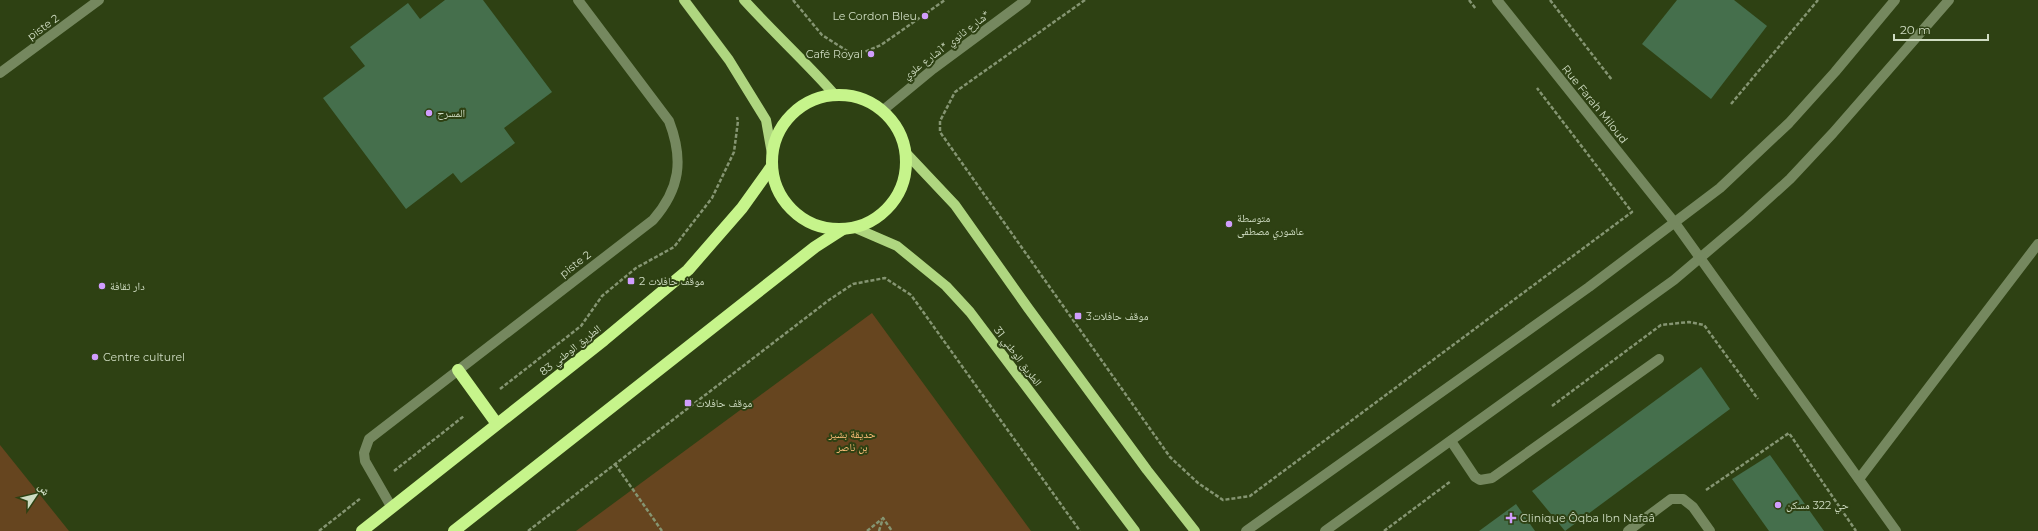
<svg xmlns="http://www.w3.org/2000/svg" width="2038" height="531" font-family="Montserrat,'Noto Naskh Arabic',sans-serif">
  <rect width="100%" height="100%" fill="#2e4113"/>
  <g fill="#66451f">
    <path d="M872,313L1031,531H576Z"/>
    <path d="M0,445L69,531H0Z"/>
  </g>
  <g fill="#456f4c">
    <path d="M445,0H483L552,92L504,128L515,143L461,183L453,173L406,209L323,98L365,66L350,47L408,3L420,19Z"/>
    <path d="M1677,0H1734L1767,26L1711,99L1642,44Z"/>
    <path d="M1701,367L1730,409L1565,531L1532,491Z"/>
    <path d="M1770,455L1824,531H1769L1732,479Z"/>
    <path d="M1516,504L1535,531H1479Z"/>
  </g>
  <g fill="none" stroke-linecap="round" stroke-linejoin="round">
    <g stroke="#859572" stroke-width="2.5" stroke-dasharray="4 2" stroke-linecap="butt">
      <path d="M793,0L822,35L855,56L881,45L945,0"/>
      <path d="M1085,0L955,92L940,121V132L1170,457L1198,483L1223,500L1250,496L1632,212L1537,88"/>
      <path d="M1469,0L1476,9"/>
      <path d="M1550,0L1612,80"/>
      <path d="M1731,104L1818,0"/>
      <path d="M500,389L581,326L602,296L636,268L674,247L712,198L734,152L738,121L737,117"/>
      <path d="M1552,406L1661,325L1689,322L1704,325L1758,399"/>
      <path d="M615,464L662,531"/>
      <path d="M394,471L464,416"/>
      <path d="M1706,490L1789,433L1856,531"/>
      <path d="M319,531L361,498"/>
      <path d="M528,531L829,300L853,284L885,278L911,295L1080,531"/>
      <path d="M867,531L882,519"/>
      <path d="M879,531L883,518L892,531"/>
      <path d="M1384,531L1451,481"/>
    </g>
    <g stroke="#75885f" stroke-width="10">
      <path d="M1497,0L1675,223L1896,531"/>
      <path d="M0,73L99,0"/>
      <path d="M882,111L933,69L1026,0"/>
      <path d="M1451,441L1475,477L1480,480L1492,478L1659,359"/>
      <path d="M1859,479L2038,244"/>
      <path d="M392,508L365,461L364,453L369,439L653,220C680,189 684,160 669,121L578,0"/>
      <path d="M1246,531L1589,287L1720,188L1789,123L1835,72L1895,0"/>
      <path d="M1325,531L1674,280L1747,218L1790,179L1833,133L1949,0"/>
      <path d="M1628,531L1671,499H1683L1693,507L1710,531"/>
    </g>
    <g stroke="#afd680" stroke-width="10">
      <path d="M684,0L729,60L766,120L772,154"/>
      <path d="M744,0C774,33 806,62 835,95"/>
      <path d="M905,152L955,205L1028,308L1147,470L1195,531"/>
      <path d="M853,227L897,246L946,286L970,312L1135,531"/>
    </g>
    <g stroke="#c6f48b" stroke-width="12">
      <circle cx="839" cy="162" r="67"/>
      <path d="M458,370L497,424"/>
      <path d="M362,531L604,340L688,270L742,208L772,166"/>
      <path d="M454,531L815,247L843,229"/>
    </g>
  </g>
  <g fill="#d19dfe" stroke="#2e4113" stroke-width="1.5">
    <circle cx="925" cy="16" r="4"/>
    <circle cx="871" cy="54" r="4"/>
    <circle cx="429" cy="113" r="4"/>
    <circle cx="1229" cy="224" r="4"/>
    <rect x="627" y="277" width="8" height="8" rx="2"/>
    <circle cx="102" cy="286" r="4"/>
    <rect x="1074" y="312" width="8" height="8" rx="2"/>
    <circle cx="95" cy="357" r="4"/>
    <rect x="684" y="399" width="8" height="8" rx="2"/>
    <circle cx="1778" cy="505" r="4"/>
    <path d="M1509 512h4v4h4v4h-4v4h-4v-4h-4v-4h4z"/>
  </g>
  <g text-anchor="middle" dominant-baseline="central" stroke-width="4" stroke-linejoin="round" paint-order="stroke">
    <g font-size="11" fill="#cfdcc2" stroke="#2e4113" text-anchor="start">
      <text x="917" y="16" text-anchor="end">Le Cordon Bleu</text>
      <text x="863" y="54" text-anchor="end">Café Royal</text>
      <text x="437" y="113">المسرح</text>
      <text x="1237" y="218">متوسطة<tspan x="1237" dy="13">عاشوري مصطفى</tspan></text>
      <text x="639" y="281">موقف حافلات 2</text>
      <text x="110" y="286">دار ثقافة</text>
      <text x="1086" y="316">موقف حافلات3</text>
      <text x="103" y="357">Centre culturel</text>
      <text x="696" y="403">موقف حافلات</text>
      <text x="1786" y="505">حي 322 مسكن</text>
      <text x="1520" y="518">Clinique Ôqba Ibn Nafaâ</text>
    </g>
    <g font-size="11" fill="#cfdcc2" stroke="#2e4113">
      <text transform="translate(43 27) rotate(-36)">piste 2</text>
      <text transform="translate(946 45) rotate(-37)">شارع ثانوي *1شارع علوي*</text>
      <text transform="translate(1595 104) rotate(51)">Rue Farah Miloud</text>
      <text transform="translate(575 264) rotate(-38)">piste 2</text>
      <text transform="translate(570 350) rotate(-38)">الطريق الوطني 83</text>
      <text transform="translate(1018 356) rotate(53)">الطريق الوطني 31</text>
    </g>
    <g font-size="11" fill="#fbbd78" stroke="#2e4113">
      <text x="852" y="434">حديقة بشير<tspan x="852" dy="13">بن ناصر</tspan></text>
    </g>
  </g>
  <g transform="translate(36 495) rotate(55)" stroke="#2e4113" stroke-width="3" paint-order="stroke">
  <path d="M0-3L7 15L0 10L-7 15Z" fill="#cfdcc2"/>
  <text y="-6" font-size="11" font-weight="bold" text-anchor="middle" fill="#cfdcc2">ش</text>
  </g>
  <path d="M1894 34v6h94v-6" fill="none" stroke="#cfdcc2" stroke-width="2"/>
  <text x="1900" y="34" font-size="12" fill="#cfdcc2" stroke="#2e4113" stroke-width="3" paint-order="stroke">20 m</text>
</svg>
